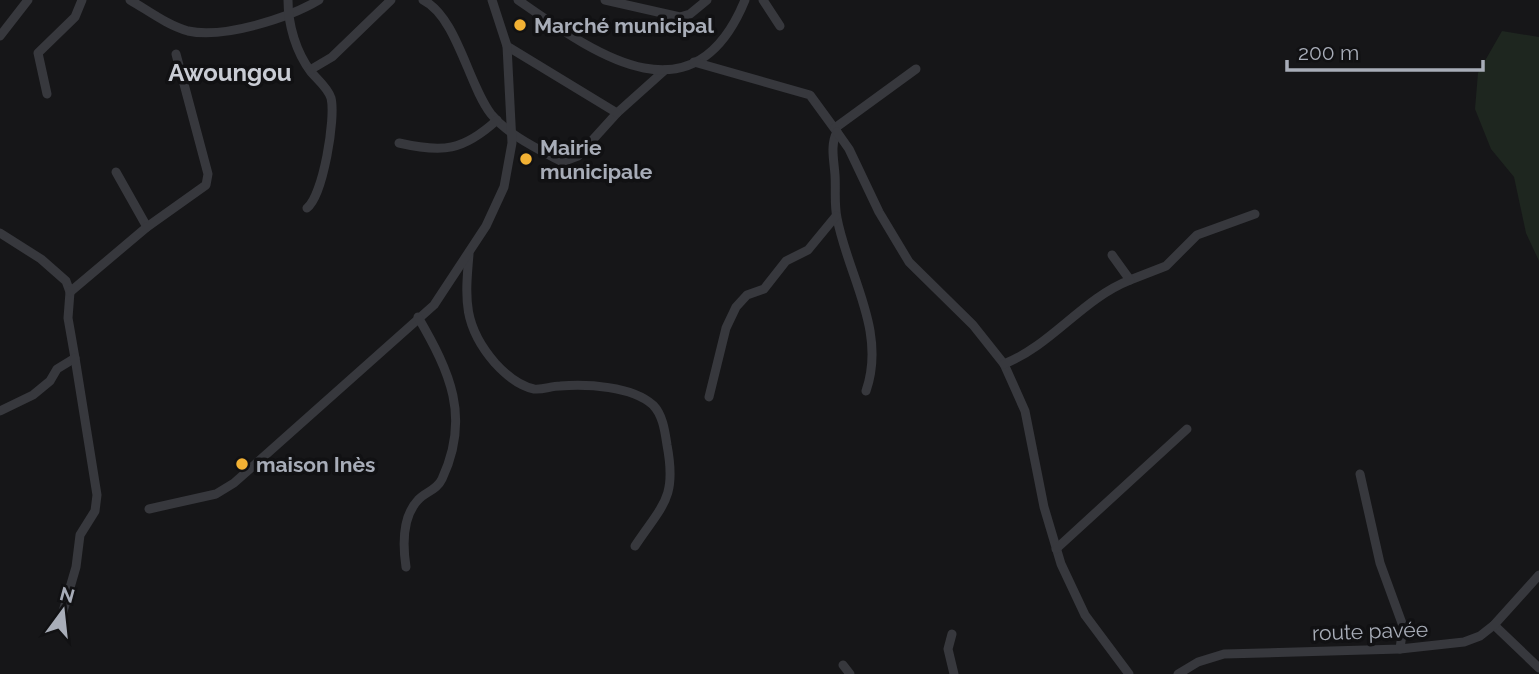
<svg xmlns="http://www.w3.org/2000/svg" width="1539" height="674" font-family="Raleway,sans-serif">
  <rect width="100%" height="100%" fill="#161618"/>
  <path fill="#1e261f" d="M1502,31L1539,37V261L1526,233L1514,177L1491,149L1475,109L1478,73Z"/>
  <g fill="none" stroke-linecap="round" stroke-linejoin="round">
    <g stroke="#37383d" stroke-width="9">
      <path d="M130,0C149,11 167,25 188,31C223,39 289,18 319,0"/>
      <path d="M288,0C288,25 296,52 311,72C318,80 328,88 331,98C336,118 323,196 307,208"/>
      <path d="M423,0C457,17 468,84 491,114C508,135 538,149 562,162L578,156L617,113L665,70"/>
      <path d="M518,0C593,52 693,127 745,0"/>
      <path d="M605,0L680,17L690,14L707,0"/>
      <path d="M763,0L780,26"/>
      <path d="M0,36L28,0"/>
      <path d="M507,46L617,113"/>
      <path d="M694,62L810,95L837,132C830,145 834,160 835,175C836,189 834,204 837,218C848,276 887,331 866,391"/>
      <path d="M310,70L332,57L391,0"/>
      <path d="M47,94L38,53L75,17L82,0"/>
      <path d="M835,128L916,69"/>
      <path d="M837,132L849,149L879,212L909,262L973,325L1004,364L1025,411L1044,507L1061,564L1085,615L1129,674"/>
      <path d="M399,143C443,153 463,151 497,120"/>
      <path d="M116,172L147,227"/>
      <path d="M0,233L41,259L66,281L70,292L68,318L75,358L57,369L50,381L33,395L0,411"/>
      <path d="M469,254C465,300 463,326 495,363C505,374 519,386 534,389C543,390 551,386 560,386C587,384 632,386 653,405C663,415 665,432 667,445C677,498 663,504 635,546"/>
      <path d="M1130,280L1166,266L1197,235L1255,214"/>
      <path d="M70,292L147,227L206,185L208,174L176,54"/>
      <path d="M1004,364C1052,345 1082,299 1130,280L1112,255"/>
      <path d="M709,397L726,328L736,307L747,295L764,289L786,261L808,250L836,216"/>
      <path d="M1360,474L1380,563L1403,626L1400,649"/>
      <path d="M149,509L216,494L234,483L434,305L486,226L504,187L512,143L507,46L492,0"/>
      <path d="M1056,549L1187,429"/>
      <path d="M406,567C403,547 402,517 418,500C425,492 437,490 442,479C471,417 450,372 418,317"/>
      <path d="M62,615L76,567L80,535L95,511L97,495L75,358"/>
      <path d="M1494,625L1539,668"/>
      <path d="M952,634L948,649L954,674"/>
      <path d="M843,665L850,674"/>
      <path d="M1178,674L1198,662L1224,654L1400,649L1464,642L1480,636L1494,625L1539,575"/>
    </g>
  </g>
  <g fill="#f2b134" stroke="#111113" stroke-width="2.5">
    <circle cx="520" cy="25" r="7"/>
    <circle cx="526" cy="159" r="7"/>
    <circle cx="242" cy="464" r="7"/>
  </g>
  <g text-anchor="middle" dominant-baseline="central" stroke-width="7" stroke-linejoin="round" paint-order="stroke">
    <g font-size="21" font-weight="bold" fill="#a8adb8" stroke="#111113" text-anchor="start">
      <text x="534" y="25">Marché municipal</text>
      <text x="540" y="147">Mairie<tspan x="540" dy="24">municipale</tspan></text>
      <text x="256" y="464">maison Inès</text>
    </g>
    <g font-size="21" fill="#a8adb8" stroke="#111113">
      <text transform="translate(1370 631) rotate(-2)">route pavée</text>
    </g>
    <g font-size="24" font-weight="bold" fill="#c9ccd4" stroke="#111113">
      <text x="230" y="72">Awoungou</text>
    </g>
  </g>
  <g transform="translate(63 611) rotate(15)" stroke="#111113" stroke-width="5" paint-order="stroke">
  <path d="M0-5L12 26L0 18L-12 26Z" fill="#a8adb8"/>
  <text y="-10" font-size="19" font-weight="bold" text-anchor="middle" fill="#a8adb8">N</text>
  </g>
  <path d="M1287 60v10h196v-10" fill="none" stroke="#a8adb8" stroke-width="3.5"/>
  <text x="1298" y="60" font-size="21" fill="#a8adb8" stroke="#111113" stroke-width="5" paint-order="stroke">200 m</text>
</svg>
